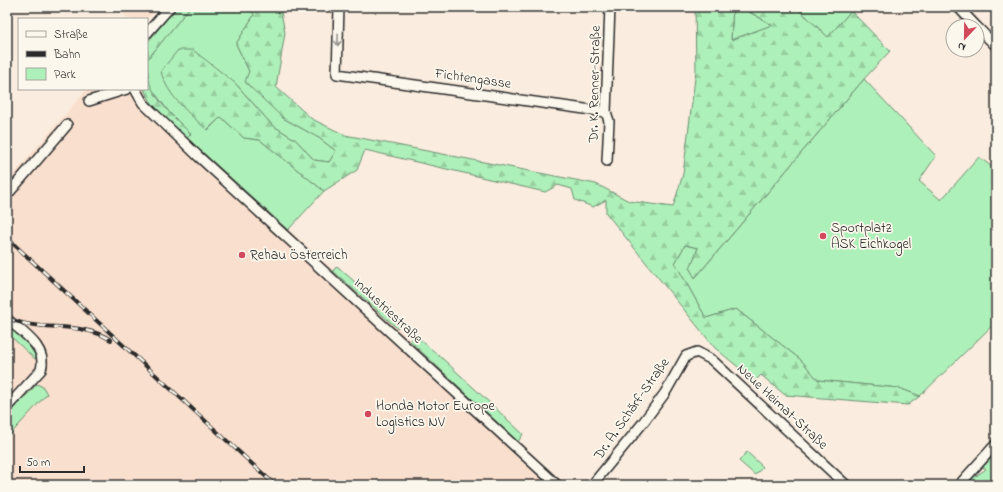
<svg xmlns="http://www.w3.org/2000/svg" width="1003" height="492" font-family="'Indie Flower',sans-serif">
  <defs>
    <pattern id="forest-firs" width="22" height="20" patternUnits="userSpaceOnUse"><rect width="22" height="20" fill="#aef0b9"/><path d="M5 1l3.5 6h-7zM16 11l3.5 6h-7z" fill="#96ce9f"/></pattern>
  </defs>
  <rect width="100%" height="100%" fill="#faecde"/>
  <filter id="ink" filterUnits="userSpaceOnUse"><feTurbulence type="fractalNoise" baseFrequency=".025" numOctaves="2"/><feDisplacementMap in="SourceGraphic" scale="8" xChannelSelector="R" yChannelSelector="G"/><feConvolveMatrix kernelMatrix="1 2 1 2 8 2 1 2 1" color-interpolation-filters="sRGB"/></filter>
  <g filter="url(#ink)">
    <g fill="#f9dfce">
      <path d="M115,7H158L147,19H129Z"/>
      <path d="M87,89H144L152,103L187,138L397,328L565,485H7V182Z"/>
    </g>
    <g fill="#aef0b9" stroke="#6c8e72">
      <path d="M190,7H251L254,15L236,44L249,71L283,118L319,138L336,151L329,162L314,160L296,140L272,125L235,83L208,130L221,117L244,138L260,140L324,191L288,230L187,138L191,134L169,112L149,85L147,60Z"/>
      <path d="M733,7H747V11L773,25L731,40Z"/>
      <path d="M796,7H847L851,11L828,37Z"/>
      <path d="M864,79L936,156L919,181L941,200L979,157L996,170V322L920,396L899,388L818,380L801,360L736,309L706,318L675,263L685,245L698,248L690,269L696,277Z"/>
      <path d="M337,266L402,324L397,328L333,271Z"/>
      <path d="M7,325L28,345L37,357L35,359L7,333Z"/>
      <path d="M415,335L444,360L523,434L518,442L410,341Z"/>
      <path d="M37,384L43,387L47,394L7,438V416Z"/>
      <path d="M747,452L763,467L755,475L739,461Z"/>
      <path d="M996,453V485H967L973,478L986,469L983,467Z"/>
    </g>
    <g fill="url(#forest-firs)" stroke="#6c8e72">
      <path d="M177,7H190L147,60V43Z"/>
      <path d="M251,7H280L285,33L276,87L312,119L345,135L596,184L629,201L673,207L683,174L696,70L695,7H733L731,40L772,25L747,10V7H796L828,37L851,11L890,51L864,79L695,278L690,269L698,248L685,245L675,263L706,318L736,309L801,360L818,380L899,388L920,396L908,405L785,395L761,375L755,381L715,348L606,213V200L593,207L575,200L572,189L558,185L545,192L365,150L357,170L324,191L260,140L244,138L221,117L207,130C189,113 167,96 161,71L178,50H193L235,83L272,125L296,140L314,160L329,162L336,151L319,138L283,118L245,82L249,71L236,44L254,15Z"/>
      <path d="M147,73C151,98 174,117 191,134L187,138C172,123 152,109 144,89H147Z"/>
    </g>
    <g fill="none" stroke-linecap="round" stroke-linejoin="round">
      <defs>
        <g id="minor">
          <path d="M339,7L337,74L606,112"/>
          <path d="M958,7L976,26"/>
          <path d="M977,27L996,46"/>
          <path d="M147,33L170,7"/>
          <path d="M135,89L143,103L198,156L557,485"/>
          <path d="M89,101L127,89"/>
          <path d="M607,161L609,121L606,112L610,7"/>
          <path d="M7,195L67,125"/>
          <path d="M7,319C22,332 48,347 41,370L7,407"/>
          <path d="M592,485L642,424L665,393L686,356L697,352L712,360L846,485"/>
          <path d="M959,485L996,444"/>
        </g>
      </defs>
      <use href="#minor" stroke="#2b2b2b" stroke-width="12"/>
      <use href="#minor" stroke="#fbf7ec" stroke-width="9"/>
      <defs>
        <g id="rail">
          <path d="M7,238L275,485"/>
          <path d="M7,318C41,333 79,320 111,340"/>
        </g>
      </defs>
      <use href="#rail" stroke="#2b2b2b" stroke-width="4"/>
      <use href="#rail" stroke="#fbf7ec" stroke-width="2.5" stroke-dasharray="8" stroke-linecap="butt"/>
    </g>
    <defs><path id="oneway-shaft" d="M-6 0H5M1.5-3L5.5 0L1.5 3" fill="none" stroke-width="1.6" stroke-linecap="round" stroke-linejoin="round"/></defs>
    <use stroke="#93918c" href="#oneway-shaft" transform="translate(338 40) rotate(92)"/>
  </g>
  <g fill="#d1495b" stroke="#fbf7ec" stroke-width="1.5">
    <circle cx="823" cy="236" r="4"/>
    <circle cx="242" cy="255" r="4"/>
    <circle cx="368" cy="414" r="4"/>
  </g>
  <g text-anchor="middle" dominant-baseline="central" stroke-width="3.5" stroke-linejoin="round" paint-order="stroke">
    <g font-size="14" fill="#2b2b2b" stroke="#fbf7ec">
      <text transform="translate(473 79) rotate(8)">Fichtengasse</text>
      <text transform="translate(595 84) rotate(-89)">Dr. K. Renner-Straße</text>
      <text transform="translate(388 311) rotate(43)">Industriestraße</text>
      <text transform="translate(782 407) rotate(43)">Neue Heimat-Straße</text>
      <text transform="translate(632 409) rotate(-55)">Dr. A. Schärf-Straße</text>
    </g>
    <g font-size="14" fill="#2b2b2b" stroke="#fbf7ec" text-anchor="start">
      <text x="831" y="228">Sportplatz<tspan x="831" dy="16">ASK Eichkogel</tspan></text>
      <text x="250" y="255">Rehau Österreich</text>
      <text x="376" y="406">Honda Motor Europe<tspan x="376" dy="16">Logistics NV</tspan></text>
    </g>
  </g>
  <rect width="1003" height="492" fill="none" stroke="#fbf7ec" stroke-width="24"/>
  <rect x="12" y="12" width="979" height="468" fill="none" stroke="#2b2b2b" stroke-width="1.5" filter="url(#ink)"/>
  <rect x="18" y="18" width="130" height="72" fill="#fbf7ec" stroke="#a8a59f"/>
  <rect x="26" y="31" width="20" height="6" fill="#fbf7ec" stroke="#a8a59f"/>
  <text x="54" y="38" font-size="12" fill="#2b2b2b">Straße</text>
  <rect x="26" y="51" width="20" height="6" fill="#2b2b2b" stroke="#a8a59f"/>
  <text x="54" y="58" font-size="12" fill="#2b2b2b">Bahn</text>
  <rect x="26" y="68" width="20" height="12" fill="#aef0b9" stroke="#a8a59f"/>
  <text x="54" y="78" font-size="12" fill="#2b2b2b">Park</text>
  <g transform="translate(965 38) rotate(202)"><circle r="19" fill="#fbf7ec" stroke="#a8a59f"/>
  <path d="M0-3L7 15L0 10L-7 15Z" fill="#d1495b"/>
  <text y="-6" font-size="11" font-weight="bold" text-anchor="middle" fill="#2b2b2b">N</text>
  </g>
  <path d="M20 466v6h64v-6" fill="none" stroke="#2b2b2b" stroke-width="2"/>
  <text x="26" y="466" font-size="12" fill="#2b2b2b" stroke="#fbf7ec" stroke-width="3" paint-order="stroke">50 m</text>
</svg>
